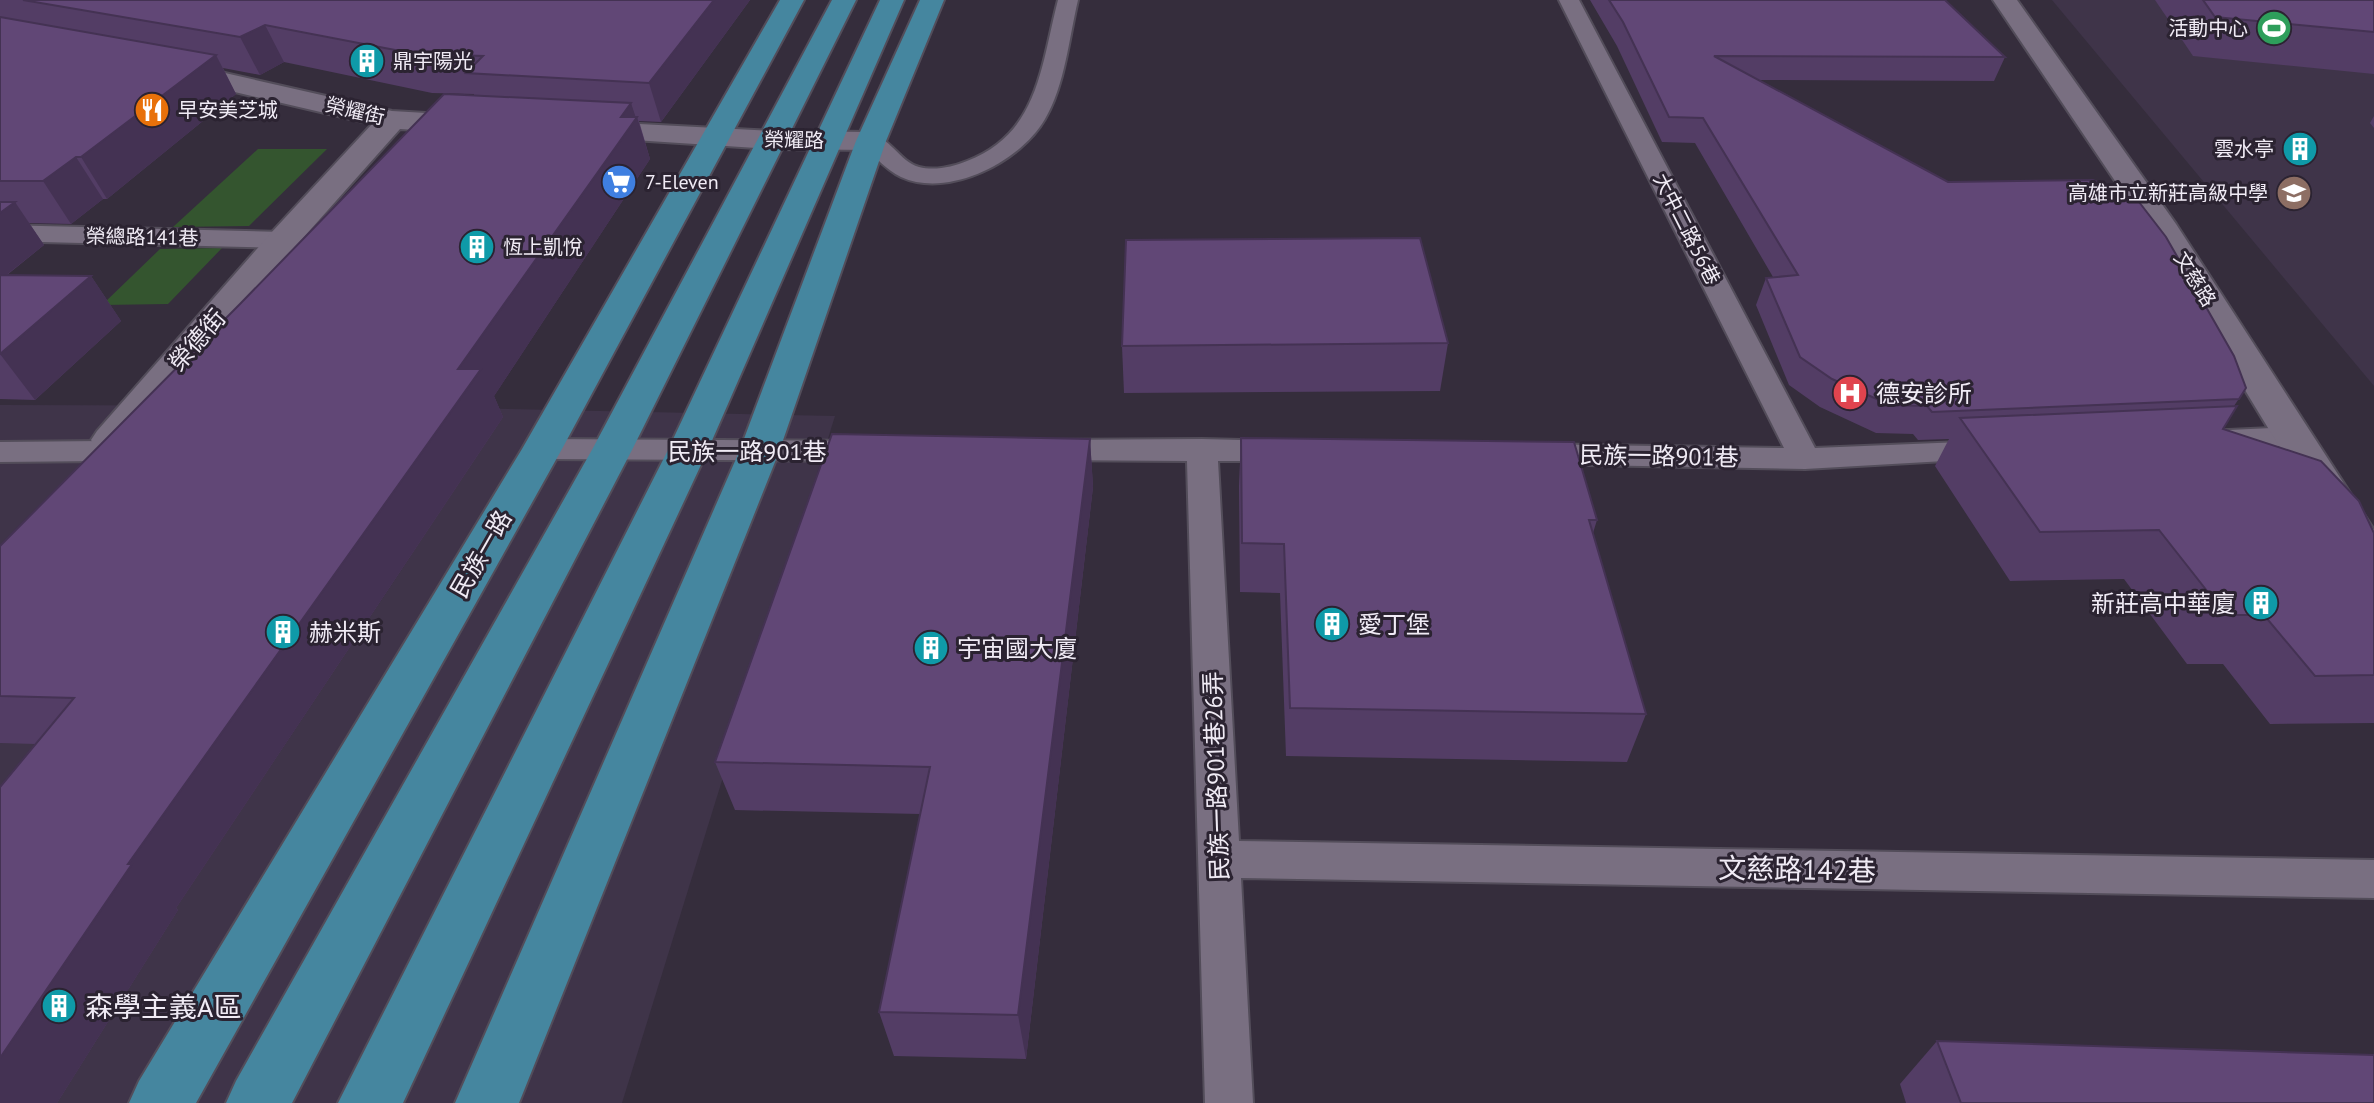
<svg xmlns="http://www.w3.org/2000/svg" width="2374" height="1103" font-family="'PT Sans','Noto Sans TC',sans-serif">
  <rect width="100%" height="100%" fill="#352d3c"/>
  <g fill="#3f3449">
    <path d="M2052,0H2374V386Z"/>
    <path d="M0,405L368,406L835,416L622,1103H0Z"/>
  </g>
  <g fill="#34552f">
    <path d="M258,149H327L249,226L173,227Z"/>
    <path d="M222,248L168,304L102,305L160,249Z"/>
  </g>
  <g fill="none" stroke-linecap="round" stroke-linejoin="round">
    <defs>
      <g id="service">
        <path d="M1058,0H1078C1069,38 1065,85 1045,119C1021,161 949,199 901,177C886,170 875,156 863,146L860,141L863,136C888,130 897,161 919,167C934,171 953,167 967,161C1039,134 1041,65 1058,0Z"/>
        <path d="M1559,0H1579L1815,448L1986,441L1997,444L2002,451L1997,458L1805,469L1531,464L1520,461L1515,454L1520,447L1531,444L1784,448Z"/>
        <path d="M0,225L283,232L292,235L296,240L292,245L283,248L0,241Z"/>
        <path d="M2295,427L2306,430L2310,437L2306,444L2207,451L2196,448L2191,441L2196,434L2207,431Z"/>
        <path d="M542,439L871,441L882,444L887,451L882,458L871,461L542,459L531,456L526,449L531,442Z"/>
        <path d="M1202,439L1287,441L1298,444L1303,451L1298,458L1287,461H1218L1239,841L2374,860V898L1241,878L1253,1103H1205L1187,461L1043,460L1032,457L1027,450L1032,443L1043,440Z"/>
        <path d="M102,441L113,444L118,451L113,458L102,461L0,462V442Z"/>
      </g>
      <g id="minor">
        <path d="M1993,0H2017L2176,224L2374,530V581L2358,576L2144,224Z"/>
        <path d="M172,61L392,111L477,116L487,119L492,125L487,131L477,134L400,129L295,247L125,449L111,453L97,449L91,440L97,431L271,233L372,124L162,75L158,69L162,63Z"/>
        <path d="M582,121L773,131L871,132L881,135L886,141L881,147L871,150L773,149L572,136L567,130L572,124Z"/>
      </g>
      <g id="primary">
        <path d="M780,0H804L562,449L196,1103H129L139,1081L522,449Z"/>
        <path d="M832,0H856L633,448L292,1103H226L236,1081L593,448Z"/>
        <path d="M880,0H904L707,452L403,1103H338L667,452Z"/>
        <path d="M920,0H944L886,141L779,452L519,1103H455L739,452L856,141Z"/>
      </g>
    </defs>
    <use href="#service" stroke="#534d5a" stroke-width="4"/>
    <use href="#minor" stroke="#534d5a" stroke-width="4"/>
    <use href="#primary" stroke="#534d5a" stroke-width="4"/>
    <use href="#service" fill="#796f81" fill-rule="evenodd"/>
    <use href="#minor" fill="#796f81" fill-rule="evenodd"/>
    <use href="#primary" fill="#45869f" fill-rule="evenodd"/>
  </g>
  <g fill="#533d65">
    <path d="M0,0H750L661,122L639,121L650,159L494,396L503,417L176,908L178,910L57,1103H0L36,744L0,743V546L474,95V94L432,93L284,62L260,75L223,68L236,94L107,199H103L71,224L29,223L44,245L7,275L91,276L121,321L35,400L0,399Z"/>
    <path d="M1590,0H1945L2005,57L1994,81L1759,80L2246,388L2234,406L2223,429L2374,533V723L2270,724L2223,664H2187L2124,579L2010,581L1935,466L1949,439L1918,440L1913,434L1876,433L1820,407L1789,385L1756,305L1766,278L1773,277L1695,143L1662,142L1617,46Z"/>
    <path d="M2155,0H2374V74L2193,56Z"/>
    <path d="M2374,116V128L2370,123Z"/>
    <path d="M1448,343L1440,391L1124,393L1122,346Z"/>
    <path d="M1241,438L1597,520L1593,533L1646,714L1627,762L1286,756L1280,593L1240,592L1239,486Z"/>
    <path d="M1090,439L1093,487L1026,1059L894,1056L879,1012L920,814L735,810L715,762Z"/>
    <path d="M1937,1041L2374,1103H1906L1900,1084Z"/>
  </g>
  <g fill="#443253">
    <path d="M714,0H750L661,122L649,83Z"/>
    <path d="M265,25L284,62L260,75L240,37Z"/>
    <path d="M216,55L236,94L107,199L81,157Z"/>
    <path d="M631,103L636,118L637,117L650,159L494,396L503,417L176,908L178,910L57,1103H0V1058L458,369L621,117Z"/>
    <path d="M76,157L103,199L71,224L43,181Z"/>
    <path d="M15,202L44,245L0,280V213Z"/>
    <path d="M91,276L121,321L35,400L0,354Z"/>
    <path d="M1090,439L1093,487L1026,1059L1018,1015Z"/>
  </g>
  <g fill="#614776" stroke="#443253" stroke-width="2">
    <path d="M23,0H714L649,83L466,73L483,56L416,54L265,25L240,37Z"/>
    <path d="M1609,0H1945L2005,57L1714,56L1948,182L2093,180L2139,202L2166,237L2234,356L2246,388L2239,399L1932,412L1927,406L1890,405L1832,379L1800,357L1766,278L1798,275L1703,118L1669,117L1623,22Z"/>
    <path d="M2203,0H2374V32L2215,17Z"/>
    <path d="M0,17L216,55L81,157H76L43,181H0Z"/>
    <path d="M444,94L631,103L621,117H637L458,369H481L128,864H132L0,1058V787L74,698L0,696V546L240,304Z"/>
    <path d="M0,202H15L0,213Z"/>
    <path d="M1420,238L1448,343L1122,346L1126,240Z"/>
    <path d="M0,275L91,276L0,354Z"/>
    <path d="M2237,406L2223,429L2321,461L2359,501L2374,533V675L2315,676L2264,615H2226L2159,530L2040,532L1960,418Z"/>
    <path d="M832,434L1090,439L1018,1015L879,1012L930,767L715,762Z"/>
    <path d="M1241,438L1574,442L1597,520H1589L1646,714L1290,708L1284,544L1242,543Z"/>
    <path d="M1937,1041L2374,1055V1103H1961Z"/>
  </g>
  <defs>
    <symbol id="stadium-disc" viewBox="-11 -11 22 22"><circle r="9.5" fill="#2e9e5b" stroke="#2b2331"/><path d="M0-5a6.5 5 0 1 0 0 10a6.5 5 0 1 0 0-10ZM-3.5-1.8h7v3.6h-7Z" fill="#fff"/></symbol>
    <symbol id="building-disc" viewBox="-11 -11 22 22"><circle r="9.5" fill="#0f9aa8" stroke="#2b2331"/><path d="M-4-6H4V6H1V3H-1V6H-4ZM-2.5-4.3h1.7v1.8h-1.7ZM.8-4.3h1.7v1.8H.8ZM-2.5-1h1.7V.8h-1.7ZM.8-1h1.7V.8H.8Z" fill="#fff"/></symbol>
    <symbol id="restaurant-disc" viewBox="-11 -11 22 22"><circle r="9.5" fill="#e8710a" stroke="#2b2331"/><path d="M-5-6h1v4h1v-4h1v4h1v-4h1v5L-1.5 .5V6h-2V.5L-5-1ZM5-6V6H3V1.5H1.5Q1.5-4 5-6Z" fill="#fff"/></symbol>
    <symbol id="supermarket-disc" viewBox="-11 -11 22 22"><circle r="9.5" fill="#3f7fe0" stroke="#2b2331"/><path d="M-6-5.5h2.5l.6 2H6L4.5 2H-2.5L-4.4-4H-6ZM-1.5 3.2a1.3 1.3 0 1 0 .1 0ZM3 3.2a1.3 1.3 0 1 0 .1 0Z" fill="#fff"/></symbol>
    <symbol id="school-disc" viewBox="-11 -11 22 22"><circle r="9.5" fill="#8d6e63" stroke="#2b2331"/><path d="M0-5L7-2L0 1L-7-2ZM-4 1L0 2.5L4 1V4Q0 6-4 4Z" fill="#fff"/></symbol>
    <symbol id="hospital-disc" viewBox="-11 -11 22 22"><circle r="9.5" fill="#e0444e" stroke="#2b2331"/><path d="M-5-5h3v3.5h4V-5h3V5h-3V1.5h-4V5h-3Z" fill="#fff"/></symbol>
  </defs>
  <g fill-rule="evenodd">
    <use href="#stadium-disc" x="2254" y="8" width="40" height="40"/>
    <use href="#building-disc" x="347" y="41" width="40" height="40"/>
    <use href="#restaurant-disc" x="132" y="90" width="40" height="40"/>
    <use href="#building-disc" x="2280" y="129" width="40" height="40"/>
    <use href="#supermarket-disc" x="599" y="162" width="40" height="40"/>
    <use href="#school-disc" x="2274" y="173" width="40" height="40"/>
    <use href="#building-disc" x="457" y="227" width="40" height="40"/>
    <use href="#hospital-disc" x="1830" y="373" width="40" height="40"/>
    <use href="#building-disc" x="2241" y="583" width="40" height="40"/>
    <use href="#building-disc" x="1312" y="604" width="40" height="40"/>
    <use href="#building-disc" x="263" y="612" width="40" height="40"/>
    <use href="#building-disc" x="911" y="628" width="40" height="40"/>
    <use href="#building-disc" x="39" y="986" width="40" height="40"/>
  </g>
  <g text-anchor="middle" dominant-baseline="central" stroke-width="6" stroke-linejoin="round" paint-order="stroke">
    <g font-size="20" fill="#f0ebf5" stroke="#2b2331" text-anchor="start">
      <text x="2248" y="28" text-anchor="end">活動中心</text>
      <text x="393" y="61">鼎宇陽光</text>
      <text x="178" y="110">早安美芝城</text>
      <text x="2274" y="149" text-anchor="end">雲水亭</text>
      <text x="645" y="182">7-Eleven</text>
      <text x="2268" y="193" text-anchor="end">高雄市立新莊高級中學</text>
      <text x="503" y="247">恆上凱悅</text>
    </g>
    <g font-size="20" fill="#f0ebf5" stroke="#2b2331">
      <text transform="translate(355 111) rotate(13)">榮耀街</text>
      <text transform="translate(794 140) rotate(1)">榮耀路</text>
      <text transform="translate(1687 229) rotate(63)">大中二路56巷</text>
      <text transform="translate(142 237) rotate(1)">榮總路141巷</text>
      <text transform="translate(2195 279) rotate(58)">文慈路</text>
    </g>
    <g font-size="24" fill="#f0ebf5" stroke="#2b2331">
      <text transform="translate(197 340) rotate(-49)">榮德街</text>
      <text x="747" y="451">民族一路901巷</text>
      <text transform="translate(1659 456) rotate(1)">民族一路901巷</text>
      <text transform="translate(481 554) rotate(-60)">民族一路</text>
      <text transform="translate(1216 776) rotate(-92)">民族一路901巷26弄</text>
    </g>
    <g font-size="24" fill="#f0ebf5" stroke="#2b2331" text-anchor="start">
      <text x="1876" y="393">德安診所</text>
      <text x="2235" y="603" text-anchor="end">新莊高中華廈</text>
      <text x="1358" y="624">愛丁堡</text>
      <text x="309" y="632">赫米斯</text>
      <text x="957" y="648">宇宙國大廈</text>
    </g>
    <g font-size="28" fill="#f0ebf5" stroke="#2b2331">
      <text transform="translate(1797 869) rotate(1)">文慈路142巷</text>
    </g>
    <g font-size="28" fill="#f0ebf5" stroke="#2b2331" text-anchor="start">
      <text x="85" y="1006">森學主義A區</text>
    </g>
  </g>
</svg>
